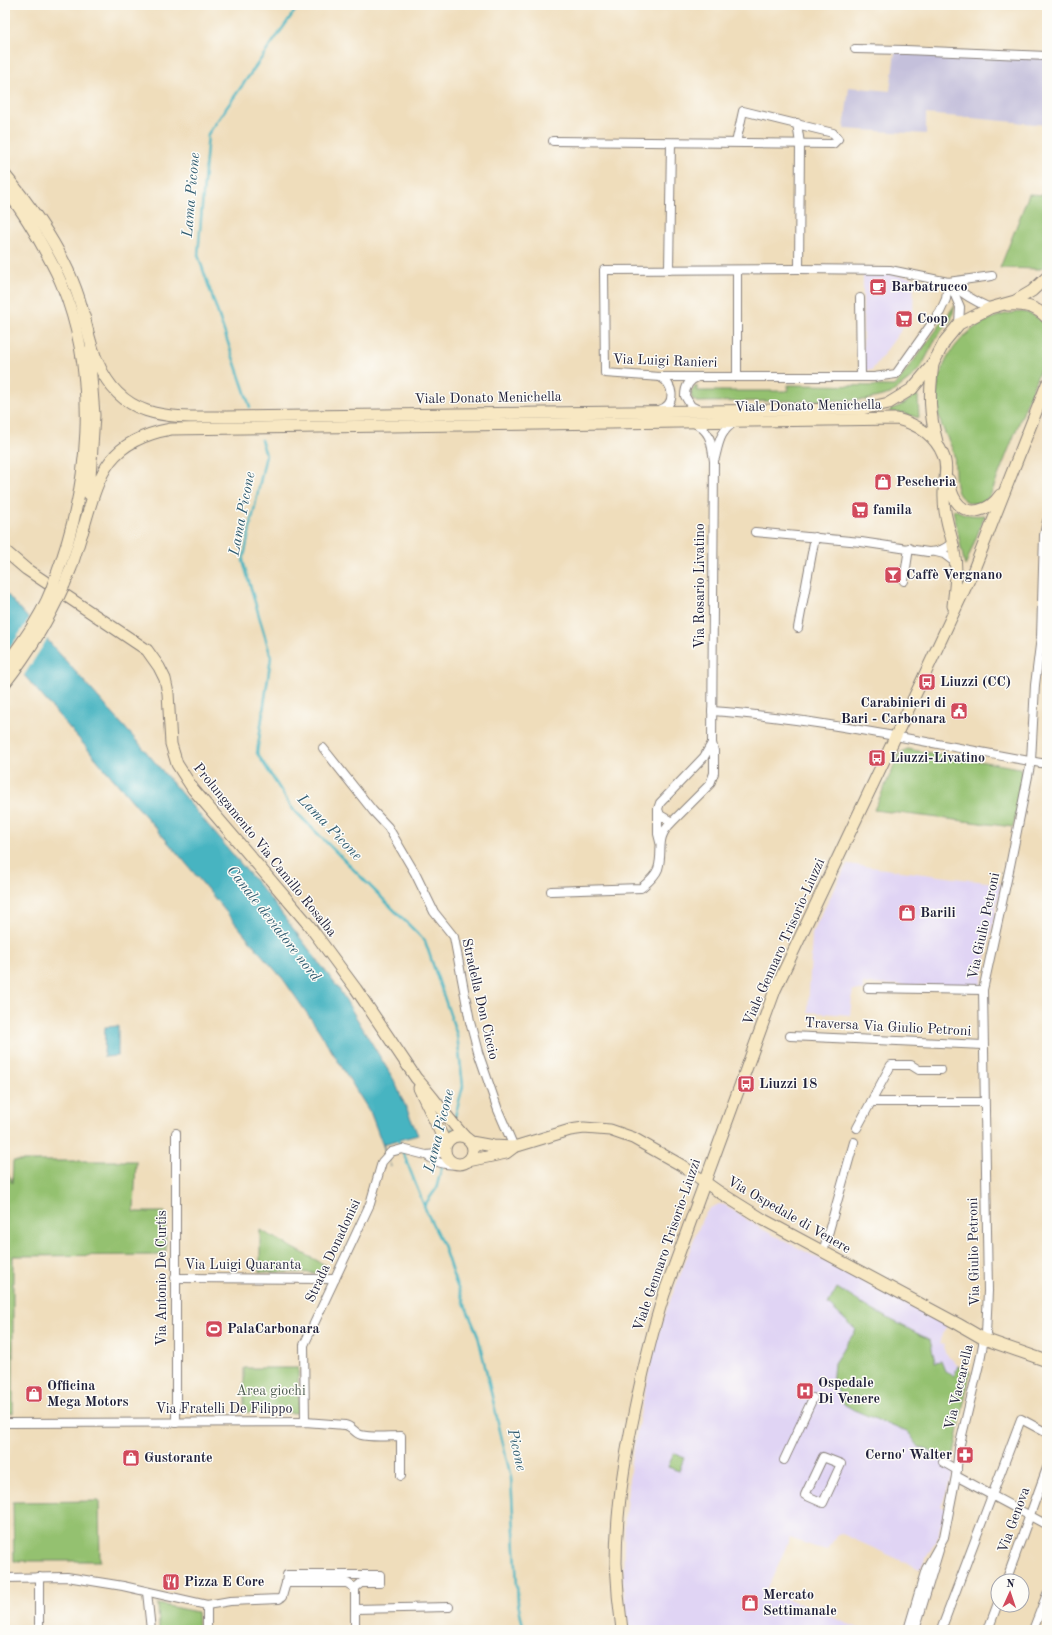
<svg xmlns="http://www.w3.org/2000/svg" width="1052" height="1635" font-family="'Old Standard TT',serif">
  <rect width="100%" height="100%" fill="#fdfcf7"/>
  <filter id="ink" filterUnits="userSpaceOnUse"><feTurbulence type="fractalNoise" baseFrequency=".025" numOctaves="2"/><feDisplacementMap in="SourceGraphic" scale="8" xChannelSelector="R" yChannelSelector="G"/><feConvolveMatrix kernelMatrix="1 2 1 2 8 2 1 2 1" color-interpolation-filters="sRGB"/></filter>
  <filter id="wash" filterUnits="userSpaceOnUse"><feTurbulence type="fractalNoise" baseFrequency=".012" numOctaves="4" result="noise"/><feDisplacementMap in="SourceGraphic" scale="16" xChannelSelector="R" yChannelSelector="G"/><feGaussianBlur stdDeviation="0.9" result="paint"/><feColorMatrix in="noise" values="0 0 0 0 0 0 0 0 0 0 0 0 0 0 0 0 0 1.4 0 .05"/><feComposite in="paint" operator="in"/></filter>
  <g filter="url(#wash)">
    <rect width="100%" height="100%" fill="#efddbb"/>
    <g fill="#e0d4f4">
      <path d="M863,273H883L914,278L913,314L872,370H863Z"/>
      <path d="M847,864L1001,884L980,987L863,984V991L853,990L850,1015L808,1012L812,933Z"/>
      <path d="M719,1204L725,1205L760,1228L947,1325L939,1344L944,1345L945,1352L958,1366L970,1372L955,1444L953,1475L941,1506L946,1509L939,1535L920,1569L840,1533L836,1535L828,1550L815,1547L790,1538L767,1590L863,1630H629L623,1581L625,1516L631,1462L641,1411L656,1341L669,1303L703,1217L709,1209Z"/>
    </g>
    <path fill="#c4c0db" d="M895,52L1047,58V125L926,114V134L844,129L849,87L890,91Z"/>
    <g fill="#94c170" stroke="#5b7256">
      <path d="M1029,194L1047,195V261L1041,269L1000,268Z"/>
      <path d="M955,305L951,320L938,335L921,367L910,379L890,394L866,400L697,402L692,399L691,392L695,387L697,386V391H788V385L895,386Z"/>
      <path d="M1023,312C1034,314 1042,319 1047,329V352L991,494C983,505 969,507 960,496C953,488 956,466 954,455C949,437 939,427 937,406C933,356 974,313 1023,312Z"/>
      <path d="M915,395L918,396L919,418L903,413L890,412V410L904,404Z"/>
      <path d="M954,509C965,515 972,516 985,515L965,566L953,510Z"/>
      <path d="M907,749L1020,768L1023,781L1013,827L874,810L900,753Z"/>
      <path d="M13,1161H136L134,1212H165L166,1251H161V1255L13,1256V1413H5V1166L12,1183Z"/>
      <path d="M260,1230L329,1267L326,1270L319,1273L260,1272Z"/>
      <path d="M837,1288L874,1311L930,1340L935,1362L941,1361L945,1371L954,1376L958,1366L970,1372L953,1459L919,1447L909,1433L854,1410L842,1403L838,1391L832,1385L834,1363L856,1330L828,1304Z"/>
      <path d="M244,1368H298L299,1413L244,1412Z"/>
      <path d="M674,1453L684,1458L679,1471L668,1467Z"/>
      <path d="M99,1501L100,1561H14L13,1502Z"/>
      <path d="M158,1604L197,1612L198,1630H159Z"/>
    </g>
    <g fill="#46b4c1" stroke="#346b7e">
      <path d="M5,592L143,748L273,902L339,989L394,1080L418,1135L383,1144L391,1167L371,1114L318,1029L283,979L260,953L184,861L5,653Z"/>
      <path d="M118,1026V1056L104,1057L105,1027Z"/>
    </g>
    <path fill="#efddbb" d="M30,617L48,638L23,677L5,656Z"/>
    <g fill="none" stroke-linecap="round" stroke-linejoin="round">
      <g stroke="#46b4c1" stroke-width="2.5">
        <path d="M250,407L198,255L208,134L299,5"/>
        <path d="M261,440L266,455L243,561L271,657L257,753L292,808L425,941L457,1035L463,1086L454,1120"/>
        <path d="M397,1137L427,1213L443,1245L455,1281L478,1336L511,1478L518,1603L524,1630"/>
        <path d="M449,1141L452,1129"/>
        <path d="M424,1206L436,1189L446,1152"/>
      </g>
    </g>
  </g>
  <g filter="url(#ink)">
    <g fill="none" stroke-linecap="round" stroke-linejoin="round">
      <defs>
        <g id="street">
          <path d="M855,49L906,50L1047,56"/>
          <path d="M797,123L800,144L799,269"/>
          <path d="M553,141L833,144L838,139L833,133L743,111L736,143"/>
          <path d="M669,270L671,143"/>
          <path d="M737,270V376"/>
          <path d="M948,282L946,299L940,312L896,374L874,377H660L605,373L604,270L799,269L890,270L948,282L992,276"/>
          <path d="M948,282C961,293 974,301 990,308"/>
          <path d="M951,286L960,307L959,324"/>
          <path d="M860,298L861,377"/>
          <path d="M698,377C689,380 685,387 685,396L691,406L699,410"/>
          <path d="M659,410C677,405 674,384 660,377"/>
          <path d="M694,423C712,432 711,443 714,461L712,743"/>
          <path d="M715,458C719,442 720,431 735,422"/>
          <path d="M755,532L861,542L928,552C939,552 945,549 953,542"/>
          <path d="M936,552L944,554L956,563"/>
          <path d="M904,581L909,548"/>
          <path d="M798,628L815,537"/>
          <path d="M712,711C825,719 936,745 1047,764"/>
          <path d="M323,748L373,811L388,827L415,873L434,912L454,937L470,1022L478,1052L498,1110L514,1147"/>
          <path d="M658,810V834L660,842"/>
          <path d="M551,891L641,888C647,883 655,877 658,869C664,850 654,839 672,822L710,784L714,773V751L712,743L704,757L660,803L658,809L660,815L672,822"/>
          <path d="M868,988L983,990"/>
          <path d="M790,1036L983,1045"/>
          <path d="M871,1102H984"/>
          <path d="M857,1128L891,1065H911L919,1070H941"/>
          <path d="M426,1155C436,1162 444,1166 457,1164"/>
          <path d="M823,1252L854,1142"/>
          <path d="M175,1278L335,1279"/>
          <path d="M305,1422L304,1345L370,1204L382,1162L391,1152L402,1149L426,1155L437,1154L442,1152L445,1148"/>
          <path d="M5,1423L305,1422L345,1425C352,1426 354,1433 361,1435C372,1438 389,1436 401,1436V1476"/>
          <path d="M176,1423V1133"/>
          <path d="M823,1457L841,1464L823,1503L805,1495Z"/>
          <path d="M784,1460L813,1398"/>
          <path d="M943,1462L957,1470"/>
          <path d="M956,1476L1047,1525"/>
          <path d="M287,1575H380V1583H361L355,1588L347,1583H286Z"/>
          <path d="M39,1577V1630"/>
          <path d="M5,1578L67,1577L123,1586L207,1605V1630"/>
          <path d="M1006,1581L1047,1468"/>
          <path d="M355,1588V1630"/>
          <path d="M147,1592L151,1630"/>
          <path d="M207,1605L230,1601L279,1599L282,1597L286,1583"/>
          <path d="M355,1609L449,1607"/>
          <path d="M908,1630L926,1569L944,1537L956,1476L959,1448L980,1360L984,1339L986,1334L988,1291L983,990L1010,866L1031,761L1035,685L1041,637L1044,535L1047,521"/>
          <path d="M915,1630L939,1550"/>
          <path d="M941,1630L1021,1419L1047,1433"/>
          <path d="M988,1630L998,1603"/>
          <path d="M1033,1630L1047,1594"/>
        </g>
        <g id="secondary">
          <path d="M5,175C39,216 76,269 85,323"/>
          <path d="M5,189C20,207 32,227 43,247C50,260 57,272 62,285C100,378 90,487 55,579"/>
          <path d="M1008,305C1023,304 1036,306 1047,318"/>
          <path d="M84,316C88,332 91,348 98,363C123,422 172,417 226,417L862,409L889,403L912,389L933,364L945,341L959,324L990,308L1015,301L1032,291L1047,277"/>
          <path d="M89,351L94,415L89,494"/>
          <path d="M933,364C929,395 929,412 937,442"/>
          <path d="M949,480C950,487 951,494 956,501C968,519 990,510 1000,495"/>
          <path d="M82,533C99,476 105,441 171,429L897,419C916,424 935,435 943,455C949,468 943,483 944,497C944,505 945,514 947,521C949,531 953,541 954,551C958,570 955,587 953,606"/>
          <path d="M5,551L26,569L147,650L159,667L165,679L168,693L171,744L177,764L193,789L308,924L356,989L416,1078C433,1096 447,1118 464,1136"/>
          <path d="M64,585L71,568L84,526"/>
          <path d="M419,1088L446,1144"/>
          <circle cx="459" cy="1150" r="14"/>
          <path d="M471,1142L493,1146L513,1147"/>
          <path d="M468,1161L506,1153L514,1147L570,1130L584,1128L610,1130L633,1138L681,1165L719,1192L764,1220L958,1324L984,1339L1047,1361"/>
          <path d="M622,1630C619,1608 617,1586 616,1563C616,1511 624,1460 635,1409C643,1370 652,1332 664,1294L775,990L918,689L974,569L1047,384"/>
        </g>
      </defs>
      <use href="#street" stroke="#88807b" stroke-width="10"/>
      <use href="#secondary" stroke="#88807b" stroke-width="13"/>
      <use href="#street" stroke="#fff" stroke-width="8"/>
      <use href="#secondary" stroke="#f8e8c3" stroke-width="11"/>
      <defs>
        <g id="secondary-bridge">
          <path d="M5,666C24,640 46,610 55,579"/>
          <path d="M5,683C29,652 48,621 64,585"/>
        </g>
      </defs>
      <use href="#secondary-bridge" stroke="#88807b" stroke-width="13" stroke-linecap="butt"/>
      <use href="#secondary-bridge" stroke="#f8e8c3" stroke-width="11"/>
    </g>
  </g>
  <defs>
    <symbol id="cafe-square" viewBox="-11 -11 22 22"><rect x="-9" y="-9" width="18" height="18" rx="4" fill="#d1495b" stroke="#fdfcf7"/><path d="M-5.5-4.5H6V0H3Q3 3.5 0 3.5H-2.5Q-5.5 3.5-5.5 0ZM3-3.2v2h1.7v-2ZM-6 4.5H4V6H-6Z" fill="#fff"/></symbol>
    <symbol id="supermarket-square" viewBox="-11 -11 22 22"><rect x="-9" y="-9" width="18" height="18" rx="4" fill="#d1495b" stroke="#fdfcf7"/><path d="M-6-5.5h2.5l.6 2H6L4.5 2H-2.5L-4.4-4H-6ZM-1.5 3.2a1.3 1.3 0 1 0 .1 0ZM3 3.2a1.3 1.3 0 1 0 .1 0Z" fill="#fff"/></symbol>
    <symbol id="shop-square" viewBox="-11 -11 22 22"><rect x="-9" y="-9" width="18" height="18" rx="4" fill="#d1495b" stroke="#fdfcf7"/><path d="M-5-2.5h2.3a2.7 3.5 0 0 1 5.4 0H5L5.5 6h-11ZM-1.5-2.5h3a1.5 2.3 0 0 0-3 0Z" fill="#fff"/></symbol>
    <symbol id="bar-square" viewBox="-11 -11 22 22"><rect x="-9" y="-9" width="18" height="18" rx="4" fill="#d1495b" stroke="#fdfcf7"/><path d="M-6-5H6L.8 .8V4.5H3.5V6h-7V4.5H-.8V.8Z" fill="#fff"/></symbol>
    <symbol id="bus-square" viewBox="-11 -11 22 22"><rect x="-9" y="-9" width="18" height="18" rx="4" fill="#d1495b" stroke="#fdfcf7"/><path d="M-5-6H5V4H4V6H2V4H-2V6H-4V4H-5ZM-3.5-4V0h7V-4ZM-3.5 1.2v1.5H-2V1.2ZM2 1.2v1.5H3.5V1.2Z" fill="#fff"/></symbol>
    <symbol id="civic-square" viewBox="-11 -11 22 22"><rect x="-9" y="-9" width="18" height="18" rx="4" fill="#d1495b" stroke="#fdfcf7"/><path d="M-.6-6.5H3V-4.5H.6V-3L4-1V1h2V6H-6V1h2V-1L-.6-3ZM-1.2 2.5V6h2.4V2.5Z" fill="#fff"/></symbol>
    <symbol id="stadium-square" viewBox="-11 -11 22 22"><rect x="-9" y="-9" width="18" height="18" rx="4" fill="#d1495b" stroke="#fdfcf7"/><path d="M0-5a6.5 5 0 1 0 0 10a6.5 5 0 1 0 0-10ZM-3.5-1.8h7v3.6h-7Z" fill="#fff"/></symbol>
    <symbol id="hospital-square" viewBox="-11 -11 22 22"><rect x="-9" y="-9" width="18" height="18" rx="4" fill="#d1495b" stroke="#fdfcf7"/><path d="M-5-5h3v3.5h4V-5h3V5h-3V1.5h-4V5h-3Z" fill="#fff"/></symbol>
    <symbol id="pharmacy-square" viewBox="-11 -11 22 22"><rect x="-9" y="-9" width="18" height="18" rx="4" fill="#d1495b" stroke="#fdfcf7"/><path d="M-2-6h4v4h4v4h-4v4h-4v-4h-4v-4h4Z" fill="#fff"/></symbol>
    <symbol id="restaurant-square" viewBox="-11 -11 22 22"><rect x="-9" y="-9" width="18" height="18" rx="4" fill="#d1495b" stroke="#fdfcf7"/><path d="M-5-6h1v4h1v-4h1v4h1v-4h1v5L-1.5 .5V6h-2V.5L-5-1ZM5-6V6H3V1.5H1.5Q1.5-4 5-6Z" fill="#fff"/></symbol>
  </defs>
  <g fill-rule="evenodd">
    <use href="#cafe-square" x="868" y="277" width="20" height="20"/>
    <use href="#supermarket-square" x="894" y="309" width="20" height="20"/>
    <use href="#shop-square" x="873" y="472" width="20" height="20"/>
    <use href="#supermarket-square" x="850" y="500" width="20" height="20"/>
    <use href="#bar-square" x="883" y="565" width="20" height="20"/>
    <use href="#bus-square" x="917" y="672" width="20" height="20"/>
    <use href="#civic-square" x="949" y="701" width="20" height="20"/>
    <use href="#bus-square" x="867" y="748" width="20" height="20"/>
    <use href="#shop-square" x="897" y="903" width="20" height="20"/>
    <use href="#bus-square" x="736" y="1074" width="20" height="20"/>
    <use href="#stadium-square" x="204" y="1319" width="20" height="20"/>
    <use href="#hospital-square" x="795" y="1381" width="20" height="20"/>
    <use href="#shop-square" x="24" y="1384" width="20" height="20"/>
    <use href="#pharmacy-square" x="955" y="1445" width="20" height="20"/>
    <use href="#shop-square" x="121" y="1448" width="20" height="20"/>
    <use href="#restaurant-square" x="161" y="1572" width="20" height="20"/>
    <use href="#shop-square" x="740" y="1593" width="20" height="20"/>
  </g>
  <g text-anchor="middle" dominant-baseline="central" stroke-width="3" stroke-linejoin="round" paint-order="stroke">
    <g font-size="14" font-weight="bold" fill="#22223b" stroke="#fdfcf7" text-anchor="start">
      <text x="891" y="287">Barbatrucco</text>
      <text x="917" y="319">Coop</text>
      <text x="896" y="482">Pescheria</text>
      <text x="873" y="510">famila</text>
      <text x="906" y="575">Caffè Vergnano</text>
      <text x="940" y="682">Liuzzi (CC)</text>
      <text x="946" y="703" text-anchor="end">Carabinieri di<tspan x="946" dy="16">Bari - Carbonara</tspan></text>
      <text x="890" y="758">Liuzzi-Livatino</text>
      <text x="920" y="913">Barili</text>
      <text x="759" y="1084">Liuzzi 18</text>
      <text x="227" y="1329">PalaCarbonara</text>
      <text x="818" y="1383">Ospedale<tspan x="818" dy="16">Di Venere</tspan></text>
      <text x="47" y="1386">Officina<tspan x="47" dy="16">Mega Motors</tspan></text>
      <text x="952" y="1455" text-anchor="end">Cerno' Walter</text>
      <text x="144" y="1458">Gustorante</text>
      <text x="184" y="1582">Pizza E Core</text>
      <text x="763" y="1595">Mercato<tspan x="763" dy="16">Settimanale</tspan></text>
    </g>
    <g font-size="14" fill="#22223b" stroke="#fdfcf7">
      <text transform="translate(665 361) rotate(2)">Via Luigi Ranieri</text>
      <text transform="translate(488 398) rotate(-1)">Viale Donato Menichella</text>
      <text transform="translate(808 406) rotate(-1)">Viale Donato Menichella</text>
      <text transform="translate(700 586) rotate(-90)">Via Rosario Livatino</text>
      <text transform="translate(265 850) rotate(51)">Prolungamento Via Camillo Rosalba</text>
      <text transform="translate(984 926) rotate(-78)">Via Giulio Petroni</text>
      <text transform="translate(784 942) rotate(-66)">Viale Gennaro Trisorio-Liuzzi</text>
      <text transform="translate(480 999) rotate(77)">Stradella Don Ciccio</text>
      <text transform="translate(888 1027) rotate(3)">Traversa Via Giulio Petroni</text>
      <text transform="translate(789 1215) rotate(30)">Via Ospedale di Venere</text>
      <text transform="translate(667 1245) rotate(-71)">Viale Gennaro Trisorio-Liuzzi</text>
      <text transform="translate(333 1251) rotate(-65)">Strada Donadonisi</text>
      <text transform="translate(974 1252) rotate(-91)">Via Giulio Petroni</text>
      <text x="243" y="1265">Via Luigi Quaranta</text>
      <text transform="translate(162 1278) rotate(-90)">Via Antonio De Curtis</text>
      <text transform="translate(959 1387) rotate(-77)">Via Vaccarella</text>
      <text x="224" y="1409">Via Fratelli De Filippo</text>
      <text transform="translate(1014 1520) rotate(-70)">Via Genova</text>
    </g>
    <g font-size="14" fill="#4a5a4e" stroke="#fdfcf7">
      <text x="271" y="1391">Area giochi</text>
    </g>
    <g font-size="15" font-style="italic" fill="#305c71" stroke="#fdfcf7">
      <text transform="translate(192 195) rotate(-85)">Lama Picone</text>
      <text transform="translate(243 514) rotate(-79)">Lama Picone</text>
      <text transform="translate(329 828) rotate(46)">Lama Picone</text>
      <text transform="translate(273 924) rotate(52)">Canale deviatore nord</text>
      <text transform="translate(440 1131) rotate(-76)">Lama Picone</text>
      <text transform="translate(516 1450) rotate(77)">Picone</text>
    </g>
  </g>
  <rect width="1052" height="1635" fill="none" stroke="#fdfcf7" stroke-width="20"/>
  <g transform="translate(1010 1593) rotate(3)"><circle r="19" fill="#fdfcf7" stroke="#a5a5ac"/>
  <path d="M0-3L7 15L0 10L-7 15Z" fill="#d1495b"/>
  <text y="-6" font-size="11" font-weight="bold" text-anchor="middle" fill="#22223b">N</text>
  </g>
</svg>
